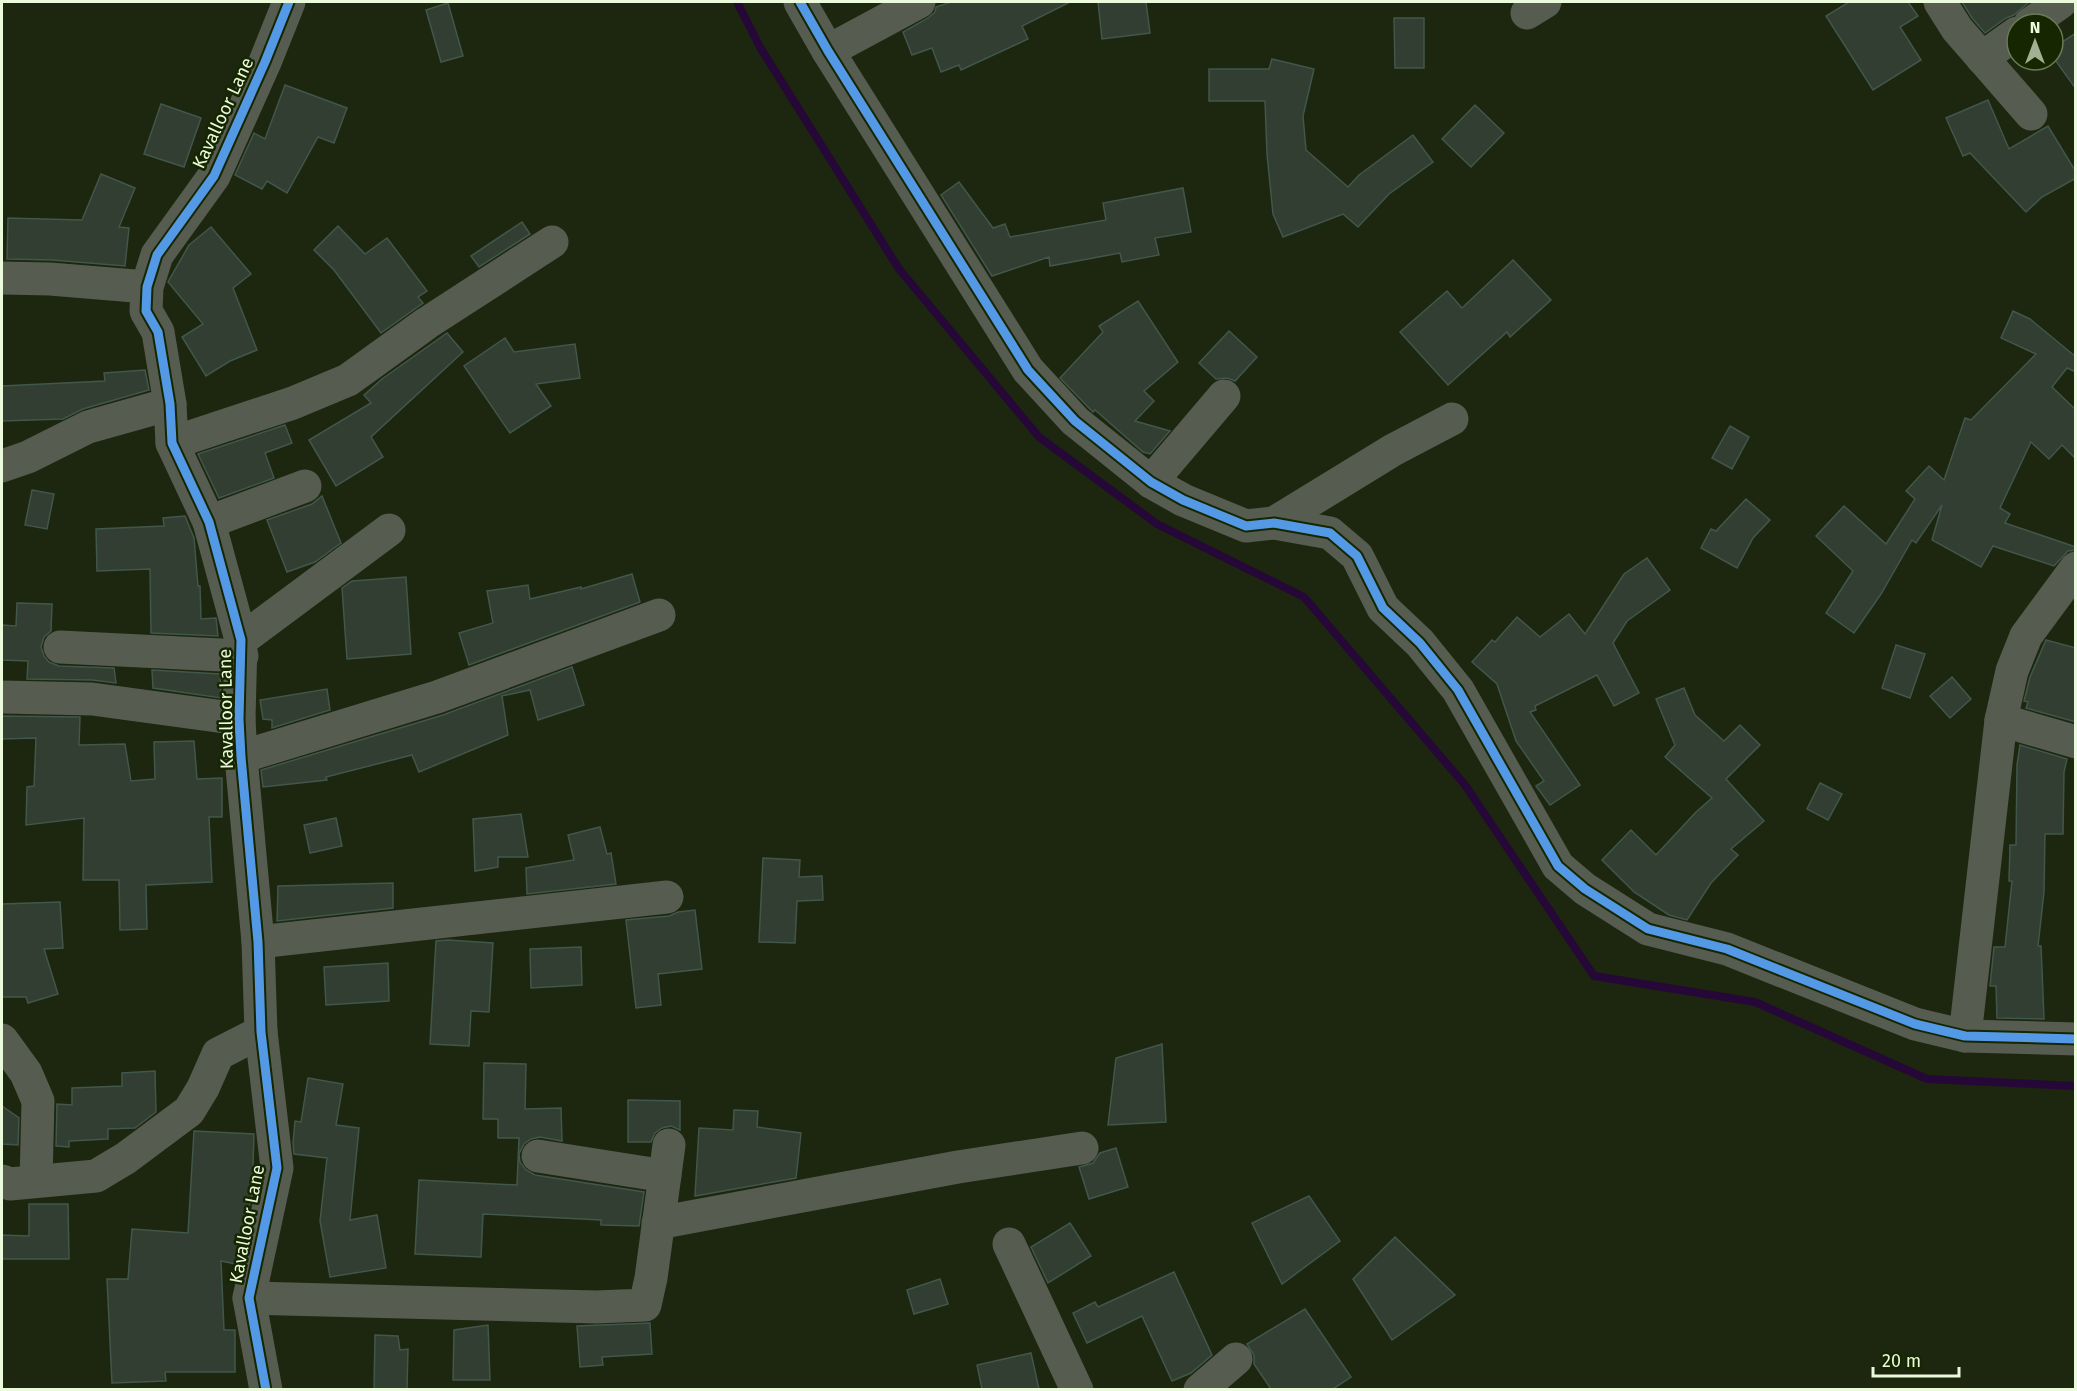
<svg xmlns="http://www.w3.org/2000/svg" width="2077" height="1391" font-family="'Fira Sans',sans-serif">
  <rect width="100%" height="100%" fill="#1d260e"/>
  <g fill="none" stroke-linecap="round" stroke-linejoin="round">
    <path stroke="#260838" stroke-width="8" d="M737,2L761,49L899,269L1039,437L1157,524L1304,597L1465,785L1594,976L1755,1002L1927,1079L2076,1086"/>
  </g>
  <g fill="#313e31" stroke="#41574b" stroke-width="1.5">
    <path d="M951,2H1070L1022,26L1028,39L961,70L959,65L941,72L932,48L912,55L903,32L928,18L935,12L936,7Z"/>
    <path d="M1098,2H1146L1150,33L1102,39Z"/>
    <path d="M1849,2H1908L1918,16L1900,27L1921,60L1873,90L1826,16Z"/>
    <path d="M1962,2H2029L2014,15L2006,18L1985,33L1972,18Z"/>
    <path d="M448,3L463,56L441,62L426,10Z"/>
    <path d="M1394,18H1424V68H1395Z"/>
    <path d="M2076,33V89L2053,57V48Z"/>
    <path d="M1272,59L1314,69L1303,116L1306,150L1348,187L1359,175L1413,135L1433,162L1389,194L1358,227L1343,214L1283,237L1273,214L1267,154L1265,101H1209V69H1269Z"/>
    <path d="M285,85L347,108L334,143L318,137L287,193L267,181L262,189L235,175L254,133L265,139Z"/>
    <path d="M1988,100L2009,149L2048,126L2076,172V178L2042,197L2026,212L1970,153L1963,156L1946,118Z"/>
    <path d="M161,104L201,118L184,167L144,154Z"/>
    <path d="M1475,105L1504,133L1471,167L1442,139Z"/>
    <path d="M101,174L135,188L119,227L129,228L125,266L52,260L7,259L8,218L82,220Z"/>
    <path d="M959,182L993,228L1005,224L1010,237L1106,220L1103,203L1183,188L1191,232L1155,238L1159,255L1122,262L1120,253L1050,266L1049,257L992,276L941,195Z"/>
    <path d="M522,222L530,234L479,267L471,256Z"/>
    <path d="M338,226L365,254L387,238L427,291L418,297L423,303L381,333L334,270L314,250Z"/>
    <path d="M211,227L251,274L233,288L257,350L230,361L206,376L182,337L203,324L168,282L189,245Z"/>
    <path d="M1513,260L1551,300L1510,337L1507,332L1448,385L1400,332L1447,291L1462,308Z"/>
    <path d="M1138,301L1178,362L1144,391L1154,401L1135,421L1170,431L1150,454L1143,452L1095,410L1093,412L1088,407L1060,378L1103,332L1099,326Z"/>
    <path d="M2013,311L2030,319L2076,357V372L2067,368L2052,387L2076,410V459L2062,445L2049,459L2031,442L2000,508L2010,514L2005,523L2076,547V550L2068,551L2054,566L1993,546L1981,567L1932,540L1942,505L1916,543L1912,540L1881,594L1854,633L1826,613L1853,571L1816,536L1844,506L1886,544L1915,499L1906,491L1929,466L1944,480L1965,418L1971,420L2036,354L2001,338Z"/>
    <path d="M1229,331L1257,357L1235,381L1227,378L1216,379L1199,363Z"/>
    <path d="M447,333L463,352L371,437L383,457L336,486L309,440L371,403L364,395L382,379Z"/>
    <path d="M505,338L514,352L575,344L580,378L536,384L551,406L510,433L464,366Z"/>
    <path d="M145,370L149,390L83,409L63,419L2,421V386L105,381L104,373Z"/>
    <path d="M285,425L292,443L265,453L274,478L219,498L198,454Z"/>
    <path d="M1730,426L1749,437L1732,469L1712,458Z"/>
    <path d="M32,490L54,494L47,529L25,525Z"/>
    <path d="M322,496L341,543L315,562L287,572L267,520L312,504Z"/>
    <path d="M1746,499L1770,520L1753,538L1737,568L1701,548L1711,529L1716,531Z"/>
    <path d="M185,516L194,538L198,586H200L201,619L216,618L218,636L151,633L150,569L97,571L96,529L164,526L163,518Z"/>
    <path d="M1647,558L1670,590L1627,621L1613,643L1639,693L1614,706L1597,675L1535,706L1536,710L1530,712L1580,785L1550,805L1536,786L1544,781L1516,741L1497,684L1472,662L1492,640L1495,642L1517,617L1540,637L1569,614L1585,634L1624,574Z"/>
    <path d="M632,574L640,602L469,665L459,633L493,623L487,591L528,585L530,599L581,587V589Z"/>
    <path d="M406,577L411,654L347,659L342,588L352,581Z"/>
    <path d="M17,603L52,604L51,631L44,637L41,647L44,656L49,662L59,666L114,668L116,683L92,680L27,679L28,661L2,660V625L16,626Z"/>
    <path d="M2046,640L2076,648V722L2026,708L2028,702L2024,701L2030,677Z"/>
    <path d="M1896,645L1925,654L1910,698L1882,688Z"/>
    <path d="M572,667L584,705L538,720L530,690L502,696L508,735L419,772L412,755L326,777L327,780L263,787L261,770L443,715Z"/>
    <path d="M152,670L220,674L221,698L153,688Z"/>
    <path d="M1952,677L1971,699L1950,718L1930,696Z"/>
    <path d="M1684,688L1695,715L1724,741L1740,725L1760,745L1726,779L1764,821L1731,849L1738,855L1711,883L1687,920L1669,915L1634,892L1602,860L1631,830L1656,855L1696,812L1712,798L1665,757L1675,745L1656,699Z"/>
    <path d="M327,689L330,710L272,728V720L263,719L260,700Z"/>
    <path d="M2,716L80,717L79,745L125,744L131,781L155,779L154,742L194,741L197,779L222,778V817H209L212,882L146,885L147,929L120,930L119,880H83L84,818L26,825L27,787L34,786L36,738L2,739Z"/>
    <path d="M2020,745L2067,759L2064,772L2063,834H2045L2044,892L2038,946H2041L2044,1019L1997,1018L1996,986H1990L1994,947H2005L2012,881H2009L2010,845H2016L2017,765Z"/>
    <path d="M1820,783L1842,794L1828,820L1807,809Z"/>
    <path d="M521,814L528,857H498V867L475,871L473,819Z"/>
    <path d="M336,818L342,846L310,853L304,825Z"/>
    <path d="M600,827L607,854L611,853L616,884L527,894L526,868L574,860L568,835Z"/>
    <path d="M763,858L800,860L799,877L822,876L823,900L797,901L795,943L759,942Z"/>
    <path d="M393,883V908L277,921L278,886Z"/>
    <path d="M60,902L63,948L44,949L58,994L28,1003L26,997H2V904Z"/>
    <path d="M695,910L702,969L658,974L661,1005L636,1008L626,920L669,916L678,912Z"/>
    <path d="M448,940L493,943L489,1012L471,1011L469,1046L430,1044L436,941Z"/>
    <path d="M581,947L582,985L531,988L530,949Z"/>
    <path d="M388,963L389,1001L326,1005L324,967Z"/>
    <path d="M1162,1044L1166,1122L1108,1125L1116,1058Z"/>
    <path d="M484,1063L526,1064L525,1109L561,1108L562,1141L540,1137L531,1139L524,1144L519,1154L520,1162L526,1170L535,1175L644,1192L639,1226L601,1225V1220L483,1214L481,1257L415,1254L419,1180L517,1185L519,1138H498V1119H483Z"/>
    <path d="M155,1071L156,1112L135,1128L108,1129V1139L69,1141V1147L56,1146L57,1104L72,1105V1088L122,1086V1073Z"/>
    <path d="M308,1078L343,1084L336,1125L359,1128L350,1220L377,1215L386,1268L330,1277L320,1221L327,1158L294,1154L293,1143L295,1121L301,1122Z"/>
    <path d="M628,1100L680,1101V1130L671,1126L662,1128L655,1133L651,1142H628Z"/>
    <path d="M2,1106L19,1118L18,1145L2,1144Z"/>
    <path d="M734,1110L758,1111L757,1127L801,1133L796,1178L695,1196L699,1128L733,1130Z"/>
    <path d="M194,1131L254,1134L252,1197L249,1207H246L236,1264L221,1261L224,1330H235V1372H165L166,1381L112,1383L107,1279H128L132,1229L188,1233Z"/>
    <path d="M1116,1148L1128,1187L1089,1199L1079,1167L1093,1163L1100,1153Z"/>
    <path d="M1309,1196L1340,1241L1282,1284L1252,1223Z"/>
    <path d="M29,1204H68L69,1259H2V1235L29,1236Z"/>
    <path d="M1070,1223L1091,1256L1048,1283L1031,1247Z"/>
    <path d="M1395,1237L1455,1295L1392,1340L1353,1279Z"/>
    <path d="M1174,1272L1212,1355L1191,1373L1172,1381L1142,1316L1087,1343L1073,1313L1095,1302L1098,1307Z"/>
    <path d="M940,1279L948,1304L914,1314L907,1290Z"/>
    <path d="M1305,1309L1351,1377L1333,1389H1271L1254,1364V1355L1247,1344Z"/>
    <path d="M650,1323L652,1354L602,1357L603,1365L580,1367L577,1326Z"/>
    <path d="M488,1325L490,1380H453L454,1330Z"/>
    <path d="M375,1335L398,1336L400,1350L408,1349L407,1389H374Z"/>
    <path d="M1031,1353L1039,1389H982L977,1365Z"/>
  </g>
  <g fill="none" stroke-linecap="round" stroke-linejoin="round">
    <g stroke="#565c4f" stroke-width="33">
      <path d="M800,2L828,51L1028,370L1075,421L1151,482L1183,500L1246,526L1274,523L1330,533L1357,556L1383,608L1420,643L1458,690L1558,866L1585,889L1648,929L1727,949L1915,1024L1965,1036L2076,1039"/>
      <path d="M1940,2L1957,29L2031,114"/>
      <path d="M1527,13L1545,2"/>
      <path d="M2030,24L2061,2"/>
      <path d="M828,51L919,2"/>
      <path d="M1982,58L2017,33"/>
      <path d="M2,278L50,279L147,287"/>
      <path d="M172,443L293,403L348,380L427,323L552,242"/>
      <path d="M2,466L28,457L88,427L170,404"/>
      <path d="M1151,482L1224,396"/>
      <path d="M209,522L305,486"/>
      <path d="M1274,523L1393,450L1452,419"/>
      <path d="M241,640L389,530"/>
      <path d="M60,647L242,656"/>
      <path d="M2,697L92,699L239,719"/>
      <path d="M2001,720L2012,671L2026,636L2076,568"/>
      <path d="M241,757L437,697L659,615"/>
      <path d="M258,942L667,897"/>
      <path d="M1965,1036L2001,720L2076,742"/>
      <path d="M2,1040L26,1073L38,1101L36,1181"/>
      <path d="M538,1156L665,1176"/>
      <path d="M2,1181L10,1184L96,1176L126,1158L189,1111L203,1088L218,1054L261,1032"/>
      <path d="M658,1223L958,1167L1082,1148"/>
      <path d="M1009,1244L1077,1390"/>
      <path d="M249,1298L596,1307L645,1305L651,1278L669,1145"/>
      <path d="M266,1390L249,1298L277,1168L261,1032L258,942L241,757L239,719L241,640L209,522L172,443L170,404L158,332L146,311L147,287L157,255L214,176L265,62L289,2"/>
      <path d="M1200,1390L1236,1359"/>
    </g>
    <defs>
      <g id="cycleway">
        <path d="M800,2L828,51L1028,370L1075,421L1151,482L1183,500L1246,526L1274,523L1330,533L1357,556L1383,608L1420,643L1458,690L1558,866L1585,889L1648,929L1727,949L1915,1024L1965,1036L2076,1039"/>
        <path d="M266,1390L249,1298L277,1168L261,1032L258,942L241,757L239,719L241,640L209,522L172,443L170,404L158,332L146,311L147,287L157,255L214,176L265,62L289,2"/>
      </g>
    </defs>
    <use href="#cycleway" stroke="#152600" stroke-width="13"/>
    <use href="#cycleway" stroke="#5399e6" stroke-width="9"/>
  </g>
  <g text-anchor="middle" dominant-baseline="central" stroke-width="5" stroke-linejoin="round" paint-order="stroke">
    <g font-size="18" fill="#eafadb" stroke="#152600">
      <text transform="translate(223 113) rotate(-65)">Kavalloor Lane</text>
      <text transform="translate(226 709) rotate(-91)">Kavalloor Lane</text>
      <text transform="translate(247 1224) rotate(-79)">Kavalloor Lane</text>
    </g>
  </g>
  <rect width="2077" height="1391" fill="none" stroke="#eafadb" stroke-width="6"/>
  <g transform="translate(2035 42)"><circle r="28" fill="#152600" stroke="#6a7b58" stroke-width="1.5"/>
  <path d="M0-4.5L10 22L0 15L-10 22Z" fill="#a2b093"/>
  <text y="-9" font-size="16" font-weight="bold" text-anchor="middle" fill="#eafadb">N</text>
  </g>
  <path d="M1873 1367v9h86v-9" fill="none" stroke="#eafadb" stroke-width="3"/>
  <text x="1882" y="1367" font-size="18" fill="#eafadb" stroke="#152600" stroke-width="4.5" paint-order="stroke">20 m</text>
</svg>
